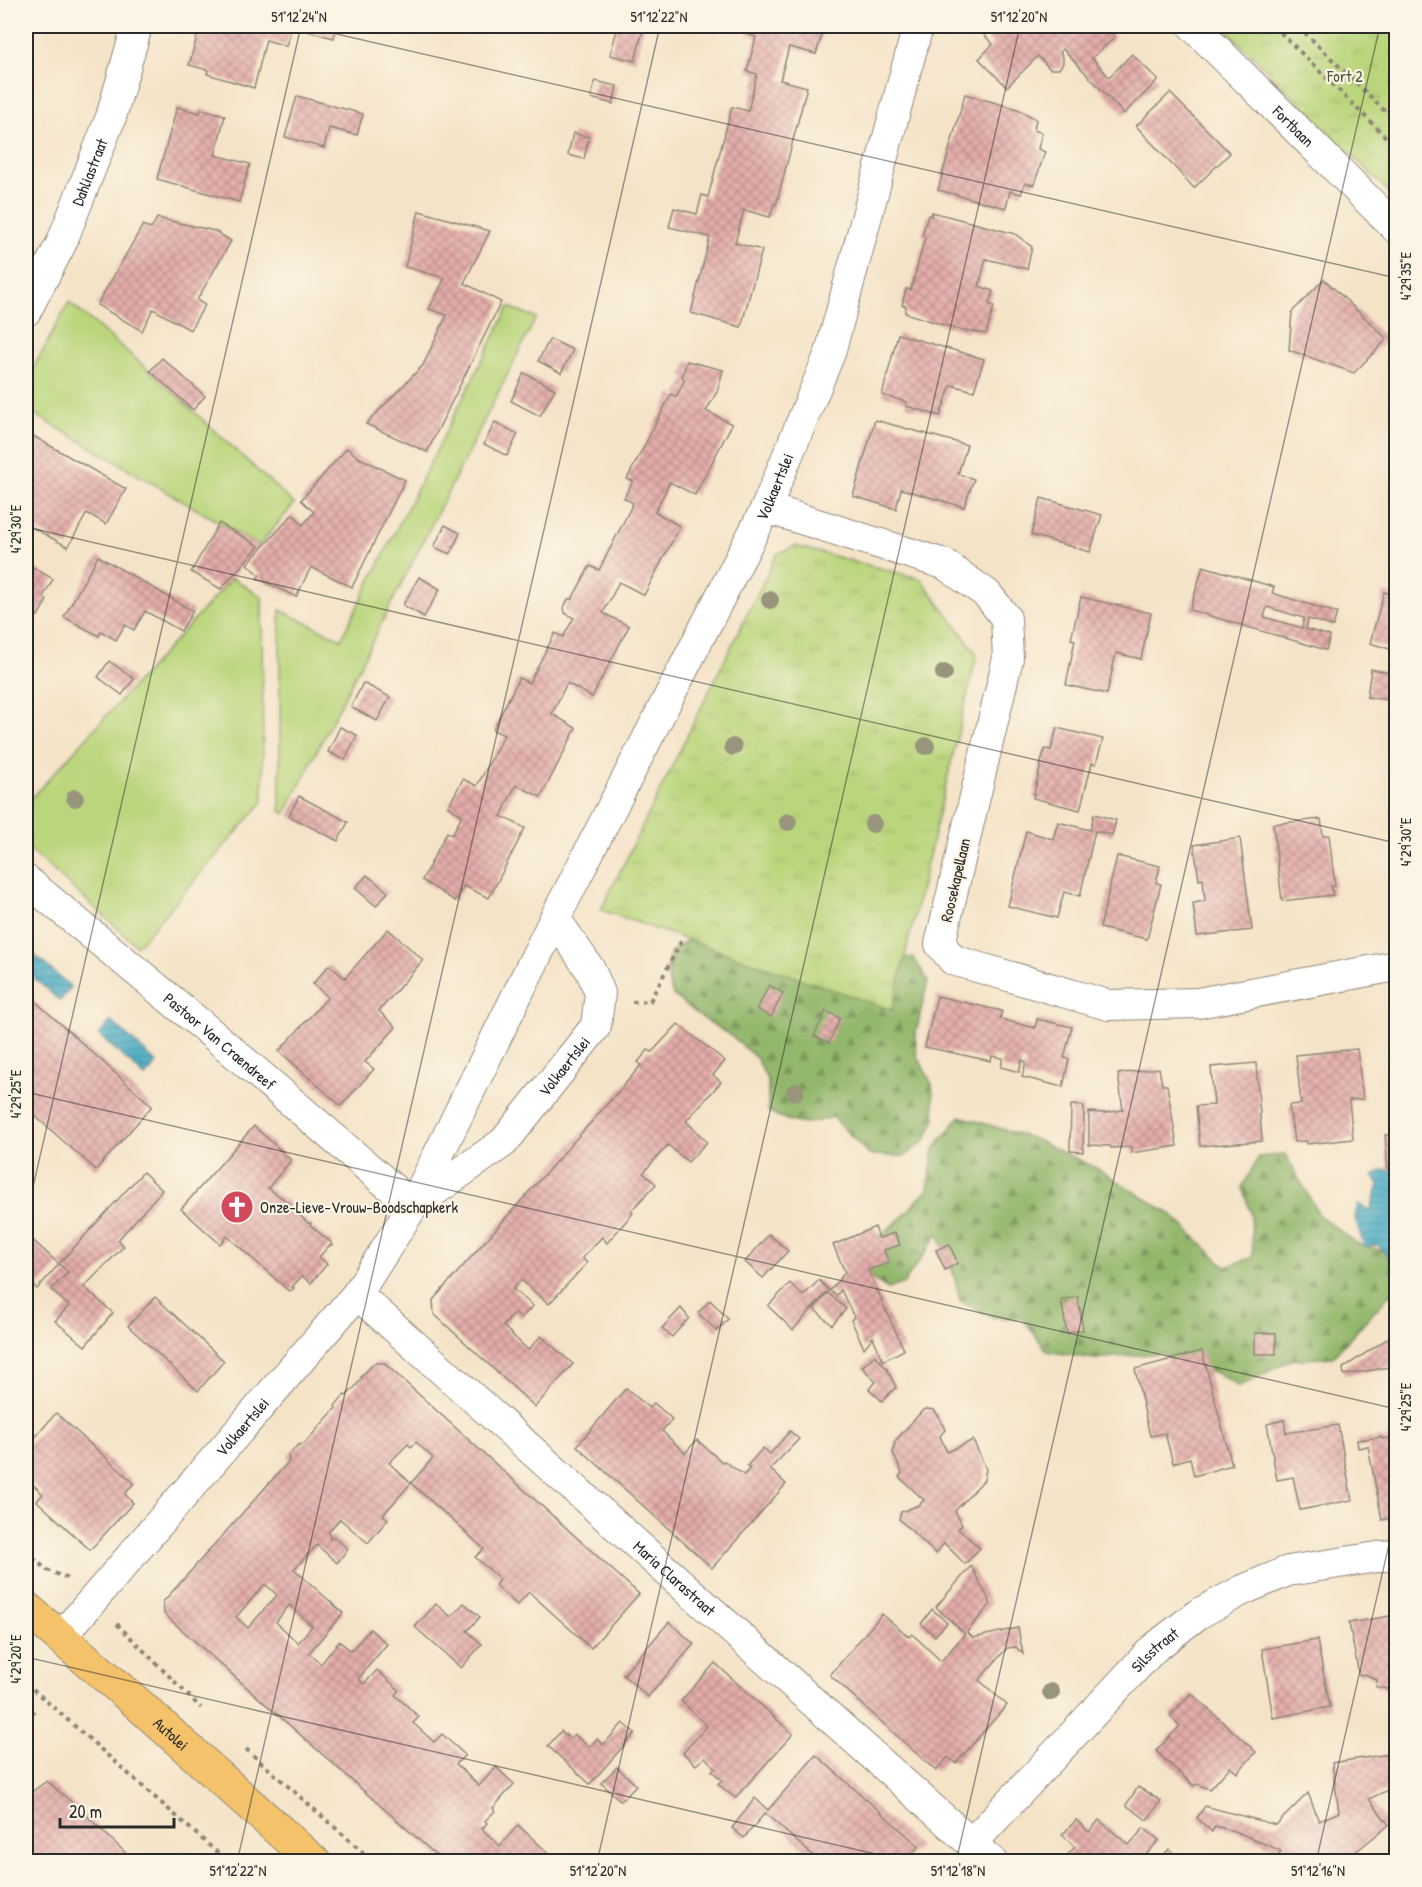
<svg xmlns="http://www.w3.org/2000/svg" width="1422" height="1887" font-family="'Patrick Hand',sans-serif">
  <defs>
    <pattern id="forest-firs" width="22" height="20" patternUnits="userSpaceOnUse" patternTransform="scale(1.5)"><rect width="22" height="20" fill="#93b76c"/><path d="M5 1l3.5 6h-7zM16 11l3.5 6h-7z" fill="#789559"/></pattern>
    <pattern id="park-tufts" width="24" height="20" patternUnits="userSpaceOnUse" patternTransform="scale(1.5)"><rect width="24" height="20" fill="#bad67c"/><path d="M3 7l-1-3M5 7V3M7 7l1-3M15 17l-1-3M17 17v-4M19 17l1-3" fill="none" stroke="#a0b86b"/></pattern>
    <pattern id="water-rules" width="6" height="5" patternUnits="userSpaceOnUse" patternTransform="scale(1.5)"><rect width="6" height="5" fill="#42a9c2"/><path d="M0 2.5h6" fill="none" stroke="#378a9e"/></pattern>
    <pattern id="building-cross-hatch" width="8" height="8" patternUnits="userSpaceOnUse" patternTransform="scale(1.5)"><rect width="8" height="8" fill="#e4adab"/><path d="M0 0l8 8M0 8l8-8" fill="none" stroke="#b98d8b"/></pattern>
  </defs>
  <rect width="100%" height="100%" fill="#fcf5e5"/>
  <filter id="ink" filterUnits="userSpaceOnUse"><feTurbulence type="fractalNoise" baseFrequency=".0167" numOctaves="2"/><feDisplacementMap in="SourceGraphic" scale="12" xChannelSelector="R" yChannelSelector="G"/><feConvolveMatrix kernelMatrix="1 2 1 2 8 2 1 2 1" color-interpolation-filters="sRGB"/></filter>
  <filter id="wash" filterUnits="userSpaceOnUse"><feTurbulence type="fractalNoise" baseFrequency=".008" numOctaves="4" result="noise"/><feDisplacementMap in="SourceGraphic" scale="24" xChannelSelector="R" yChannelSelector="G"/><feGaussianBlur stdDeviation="1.35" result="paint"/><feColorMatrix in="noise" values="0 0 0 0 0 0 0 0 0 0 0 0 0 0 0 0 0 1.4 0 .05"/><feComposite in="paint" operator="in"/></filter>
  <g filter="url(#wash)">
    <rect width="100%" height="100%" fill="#f4e3c7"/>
    <g fill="#bad67c" stroke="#728054" stroke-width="1.5">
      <path d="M69,302L150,371L294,504L259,546L26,409V382Z"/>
      <path d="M509,307L536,318L285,814L280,811V610L341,639Z"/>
      <path d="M232,578L262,597L263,802L137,946L26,846V804Z"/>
    </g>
    <g fill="url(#forest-firs)" stroke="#5f714c" stroke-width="1.5">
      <path d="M699,932L882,956L914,958L928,981L915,1037L917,1055L932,1084L935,1119L925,1141L904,1156L869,1155L833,1117C803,1126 796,1126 768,1111V1082L757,1059L733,1037L701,1017L673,995L669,984L667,967L671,952Z"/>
      <path d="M960,1116L1034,1139L1096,1168L1172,1215L1226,1267L1253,1257L1251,1213L1242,1187L1259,1157L1285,1154L1320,1216L1356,1243L1396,1255V1288L1333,1357L1291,1360L1239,1387L1217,1373L1183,1367L1161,1353L1094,1359L1047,1351L1023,1319L991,1317L960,1301L954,1275L938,1234L904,1283L888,1289L871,1278L869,1246L902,1217L928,1189L934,1149Z"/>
    </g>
    <g fill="url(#park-tufts)" stroke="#728054" stroke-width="1.5">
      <path d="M1222,26H1396V199Z"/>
      <path d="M795,546L921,579L977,654L892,1010L601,910L777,554Z"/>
    </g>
    <g fill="url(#water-rules)" stroke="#366a76" stroke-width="1.5">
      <path d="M31,952L71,987L60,1001L26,971V958Z"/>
      <path d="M111,1021L157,1063L145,1077L99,1035Z"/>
      <path d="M1396,1169V1274L1393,1273L1390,1259L1378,1245L1364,1246L1355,1218L1358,1204L1370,1211L1379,1185L1373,1176L1382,1170Z"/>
    </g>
    <g id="blocks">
      <g fill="url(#building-cross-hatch)" fill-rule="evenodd">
        <path d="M26,26H34L27,49L26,48Z"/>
        <path d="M200,26H337L334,38L292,27L286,46L266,40L254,88L207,74L208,70L189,65Z"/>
        <path d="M618,26H644L635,61L610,55Z"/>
        <path d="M750,26H825L816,54L789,47L780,80L807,87L776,205L774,204L770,217L744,210L735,243L762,250L741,327L691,313L710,237L669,227L674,208L697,214L702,195L708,197L732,107L748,111L757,74L747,71L756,37L747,34Z"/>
        <path d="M992,26H1104L1115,37L1092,58L1109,77L1132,54L1158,80L1124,114L1063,49L1060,52L1063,57V63L1059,69H1050L1038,56L1007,87L979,59L993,44L983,34Z"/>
        <path d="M595,81L617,86L613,104L591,98Z"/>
        <path d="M1170,93L1230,153L1194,188L1136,126Z"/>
        <path d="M965,94L1017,109L1036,119L1034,130L1042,133L1038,149L1045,152L1034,185L1025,183L1021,194L1010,191L1006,208L938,190Z"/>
        <path d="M297,96L363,114L357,135L329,128L324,148L285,137Z"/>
        <path d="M177,107L200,113L201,109L225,115L215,155L250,164L239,202L157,179Z"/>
        <path d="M573,133L589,137L584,159L568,155Z"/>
        <path d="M419,211L490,231L464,283L501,302L427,452L366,424L423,365L447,315L429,309L445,278L405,267Z"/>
        <path d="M932,212L1015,234L1032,247L1027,269L986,259L979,286L993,291L989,304L994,306L986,334L966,330V332L905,313L906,306L902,305L906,289L911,290L925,237L922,236L928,215L931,216Z"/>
        <path d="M157,218L215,231L231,241L197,300L205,305L190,330L153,309L142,331L97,305L143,225L151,229Z"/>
        <path d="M1324,279L1387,339L1354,373L1289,350L1292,312Z"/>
        <path d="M898,334L984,359L974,391L951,385L940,416L906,406L907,402L882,395Z"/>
        <path d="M550,339L573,350L561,373L538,361Z"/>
        <path d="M162,358L205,396L193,410L150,371Z"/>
        <path d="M687,361L723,370L717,392L706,411L732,424L695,495L670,482L655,512L680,526L644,595L619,582L611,598L603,613L629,626L592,697L567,683L559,699L552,714L576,728L541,797L516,785L501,816L525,828L489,898L464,886L455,901L422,880L447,832L452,835L462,815L448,807L463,779L477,786L504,735L493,730L519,678L529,683L555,633L563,637L574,618L565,613L564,607L568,599H572L590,566L599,570L616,537L633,503L624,498L633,481L627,479L671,394L676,397L685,379L682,377Z"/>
        <path d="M524,373L555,389L540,416L511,401Z"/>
        <path d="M875,420L967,445L958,474L974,479L964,507L901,489L896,509L853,496Z"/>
        <path d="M495,422L518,434L507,456L484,444Z"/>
        <path d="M26,432L126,489L106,524L87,513L68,547L26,524Z"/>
        <path d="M347,448L360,459V458L405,480L352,587L311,567L296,597L257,578L260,575L247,564L293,514L303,525L314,512L301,500Z"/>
        <path d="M1041,498L1102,515L1090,552L1031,535Z"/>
        <path d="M219,523L259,546L221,589L191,572Z"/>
        <path d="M445,525L460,533L450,554L434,547Z"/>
        <path d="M98,556L193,611L181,631L145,611L134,630L125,625L116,640L101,631L99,636L64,617Z"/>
        <path d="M26,563L53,579L43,597L47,600L38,616L26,609Z"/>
        <path d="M1203,566L1274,587L1272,593L1337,613L1333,626L1308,619L1306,629L1330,636L1326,650L1190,610ZM1267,607L1304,618L1302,628L1264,617Z"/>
        <path d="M419,577L440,589L424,617L403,605Z"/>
        <path d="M1384,592L1396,596V651L1370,643Z"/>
        <path d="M1081,597L1151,613L1141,659L1116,653L1107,694L1066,685L1075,640L1071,639Z"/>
        <path d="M109,661L134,679L122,695L98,677Z"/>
        <path d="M1371,669L1396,674V701L1367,697Z"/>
        <path d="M363,683L390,697L377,721L351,707Z"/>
        <path d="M340,727L357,735L345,760L328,752Z"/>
        <path d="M1057,728L1103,739L1096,764L1092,763L1080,810L1033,798L1042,759L1045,749L1051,750Z"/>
        <path d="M299,796L348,822L338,841L289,816Z"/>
        <path d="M1094,814L1116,820L1112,835L1095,831L1080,896L1064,892L1057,918L1008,906L1026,831L1053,839L1058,822L1090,830Z"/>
        <path d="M1321,819L1323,836L1329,835L1335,886H1331L1333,895L1282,901L1273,824Z"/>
        <path d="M1240,838L1252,930L1197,936L1193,903L1205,901L1203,879L1199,880L1194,845Z"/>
        <path d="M1117,856L1160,866L1156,883L1161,884L1147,939L1100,928Z"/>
        <path d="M367,875L388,892L376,906L355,888Z"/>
        <path d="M388,929L423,960L379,1011L396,1027L365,1062L374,1069L341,1106L279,1051L328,997L313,984L329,965L345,978Z"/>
        <path d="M769,985L783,993L771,1017L757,1009Z"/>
        <path d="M26,993L152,1106L96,1170L26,1108Z"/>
        <path d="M937,996L1002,1011L1000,1019L1035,1028L1037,1019L1072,1027L1064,1058L1069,1059L1063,1087L1022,1077L1026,1062L1022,1060L1019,1072L1001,1067L1003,1058L992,1056L991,1061L925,1047Z"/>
        <path d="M826,1011L840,1018L829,1043L814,1036Z"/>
        <path d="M678,1024L725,1061L713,1075L721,1082L686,1121L707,1142L688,1162L668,1145L643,1173L656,1184L631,1211L633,1213L607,1243L602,1237L582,1258L587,1263L549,1304L521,1280L513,1289L533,1306L521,1318L515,1313L503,1326L528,1350L541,1336L573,1364L535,1407L434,1314L433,1300L632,1076L641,1065L638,1062L648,1050L652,1052Z"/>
        <path d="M1357,1049L1363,1099L1349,1100L1353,1139L1307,1144L1306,1141L1294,1142L1289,1105L1301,1104L1296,1055Z"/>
        <path d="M1256,1063L1262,1141L1200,1146L1196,1106L1214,1105L1211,1067Z"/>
        <path d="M1159,1068L1162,1085H1167L1177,1146L1131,1153V1147L1111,1148L1110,1146L1089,1145V1112L1105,1113L1123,1110L1118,1074Z"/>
        <path d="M1071,1105L1084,1106L1083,1152L1070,1151Z"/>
        <path d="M254,1126L291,1160L268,1188L291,1204L290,1206L308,1223H311L310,1225L329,1241H330L332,1245L329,1246L319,1257L327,1264L311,1283L302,1276L292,1287L294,1288L292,1290L289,1291L227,1236L220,1244L181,1209Z"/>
        <path d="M1396,1134V1169L1388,1170L1385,1135Z"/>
        <path d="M143,1172L162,1190L118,1240L124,1246L84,1287L113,1313L85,1346L55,1321L69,1306L51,1290L68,1272L59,1264L37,1289L26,1279V1234L59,1264Z"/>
        <path d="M875,1227L879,1238L895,1233L900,1245L884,1250L889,1263L868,1270L904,1350L883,1361L873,1337L864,1348L851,1320L854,1317L841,1290L836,1296L830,1291L845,1272L833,1245Z"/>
        <path d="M769,1234L788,1251L763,1278L745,1262Z"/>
        <path d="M949,1244L958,1263L945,1270L936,1250Z"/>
        <path d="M819,1280L829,1290L793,1330L768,1306L790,1283L803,1296Z"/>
        <path d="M828,1293L846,1309L832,1325L814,1309Z"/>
        <path d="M155,1297L224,1361L198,1391L128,1326Z"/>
        <path d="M1078,1297L1083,1330L1067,1333L1061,1300Z"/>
        <path d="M710,1300L728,1319L717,1331L698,1313Z"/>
        <path d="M681,1308L689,1318L672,1337L662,1328Z"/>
        <rect x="1255" y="1333" width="21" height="21"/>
        <path d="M1396,1333V1366L1344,1375L1343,1368Z"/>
        <path d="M1202,1351L1232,1465L1194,1476L1190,1458L1173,1463L1165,1433L1150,1436L1135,1369Z"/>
        <path d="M875,1355L887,1369L896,1387L882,1401L869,1389L876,1382L862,1367Z"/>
        <path d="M374,1363H384L639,1594L591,1648L529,1592L517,1605L495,1585L500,1579L475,1557L484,1549L411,1483L433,1458L416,1442L411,1447L408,1444L389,1463L411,1483L383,1515L388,1519L368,1543L340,1519L329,1531L330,1539L334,1537L348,1549L337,1563L317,1545L294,1569L343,1613L309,1653L321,1664L339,1641L351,1651L370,1629L387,1644L358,1679L364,1684L377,1670L399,1690L395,1695L419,1717L413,1723L434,1742L442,1734L465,1755L456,1764L479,1786L496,1767L514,1784L493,1808L495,1811L485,1821L487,1823L482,1829L500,1846L518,1825L558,1862H444L164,1614L163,1602L289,1461L288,1455L298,1445L304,1444L336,1408L335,1406L344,1395L346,1396L355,1387L362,1378L361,1377ZM265,1584L277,1595L248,1628L236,1617ZM289,1605L312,1626L298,1643L276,1622Z"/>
        <path d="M626,1388L649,1408L654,1403L672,1419L662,1431L685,1453L697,1440L722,1462L724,1461L744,1475L750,1468L747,1466L763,1448L770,1454L790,1431L799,1439L770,1469L786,1484L712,1568L577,1446Z"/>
        <path d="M928,1409L934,1410L938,1415L945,1430L940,1436L947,1452L973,1440L986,1469L984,1480L955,1511L962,1525L958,1529L980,1548L965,1564L944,1543L936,1554L899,1519L901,1512L919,1505L924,1500L899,1477L902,1473L893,1453L895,1441L923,1410Z"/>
        <path d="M56,1413L134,1483L125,1494L133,1503L90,1550L37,1501L43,1494L26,1478V1448Z"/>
        <path d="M1284,1420L1286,1433L1338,1425L1352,1500L1300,1510L1293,1477L1277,1480L1267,1424Z"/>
        <path d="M1382,1437V1439L1396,1437V1517L1382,1520L1368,1446L1358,1448L1357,1440Z"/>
        <path d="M971,1566L991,1604L967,1632L973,1638L1018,1628L1023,1654L1016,1647L1007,1648L979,1680L1007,1705L956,1763L948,1757L936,1771L830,1675L882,1614L909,1637L912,1634L941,1661L965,1634L936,1607Z"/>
        <path d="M464,1603L480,1617L467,1631L482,1644L461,1668L415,1627L436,1604L451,1617Z"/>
        <path d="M932,1609L947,1623L935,1636L921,1624Z"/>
        <path d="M1396,1615V1689H1388L1376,1687L1377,1680L1365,1674L1359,1675L1349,1623Z"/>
        <path d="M669,1622L694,1644L648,1697L623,1675Z"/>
        <path d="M1317,1640L1330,1707L1273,1718L1262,1649Z"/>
        <path d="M715,1663L793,1734L735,1798L718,1784L722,1780L712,1771L715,1768L705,1757L696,1765L683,1753L707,1726L681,1701Z"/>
        <path d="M1191,1693L1256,1752L1237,1773L1230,1767L1210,1789L1197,1784L1194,1786L1156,1751L1180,1726L1170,1716Z"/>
        <path d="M26,1704L35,1712L26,1723Z"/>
        <path d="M623,1723L635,1733L590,1784L548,1746L561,1731L570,1739L574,1734L589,1747L597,1739L603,1745Z"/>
        <path d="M1396,1753V1786L1369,1799L1389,1825L1343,1862H1273L1281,1851L1237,1832L1215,1826L1212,1832L1197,1818L1205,1806L1276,1825L1308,1793L1319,1821L1339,1812L1332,1763Z"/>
        <path d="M816,1755L919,1846L905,1862H820L765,1813L744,1838L732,1828L755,1798L768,1810Z"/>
        <path d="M617,1767L636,1785L621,1801L601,1783Z"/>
        <path d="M47,1781L83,1812L135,1862H26V1796Z"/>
        <path d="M1138,1787L1161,1801L1147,1820L1126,1805Z"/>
        <path d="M1076,1820L1089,1832L1099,1820L1129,1845L1144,1828L1159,1840L1145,1856L1151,1862H1061L1075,1847L1062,1835Z"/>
        <path d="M1169,1849L1183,1862H1158Z"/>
      </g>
    </g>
  </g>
  <g filter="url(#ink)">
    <use href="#blocks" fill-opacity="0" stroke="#908779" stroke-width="1.5"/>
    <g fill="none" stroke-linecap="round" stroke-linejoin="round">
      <defs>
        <g id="street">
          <path id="s1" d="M1193,26L1396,228"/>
          <path id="s2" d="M26,311L61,244L111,117L137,26"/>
          <path d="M766,508L944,564L987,594L1006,618L1008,658L940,944L953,960L1108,1005L1198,1003L1396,966"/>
          <path id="s3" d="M26,880L204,1027L413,1206L504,1142L596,1026L600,993L591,971L555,918"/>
          <path id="s4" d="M357,1294L992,1862"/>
          <path id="s5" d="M60,1638L357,1294L413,1206L555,918L766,508L830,353L918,26"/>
          <path id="s6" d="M972,1843L1153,1649L1198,1614L1243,1590L1288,1571L1396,1554"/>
        </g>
        <g id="primary">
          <path id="s7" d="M26,1608L138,1704L314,1862"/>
        </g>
      </defs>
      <use href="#street" stroke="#908779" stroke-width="32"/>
      <use href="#primary" stroke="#908779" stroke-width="35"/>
      <g stroke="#908779" stroke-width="4" stroke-dasharray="4.5 4.5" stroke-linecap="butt">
        <path d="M1274,26L1396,147"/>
        <path d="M1298,26L1396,122"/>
        <path d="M632,1002L650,1001L683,938"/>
        <path d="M26,1552L47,1570L67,1578"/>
        <path d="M117,1624L201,1708"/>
        <path d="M26,1683L228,1862"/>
        <path d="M246,1749L374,1862"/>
      </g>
      <use href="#street" stroke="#fff" stroke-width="30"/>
      <use href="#primary" stroke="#f3c26a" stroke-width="33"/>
    </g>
    <g fill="#99957c">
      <circle cx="770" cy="600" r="9"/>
      <circle cx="944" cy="673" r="9"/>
      <circle cx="926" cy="746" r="9"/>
      <circle cx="733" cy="747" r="9"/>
      <circle cx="75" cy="798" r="9"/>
      <circle cx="788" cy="822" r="9"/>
      <circle cx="873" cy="824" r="9"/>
      <circle cx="795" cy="1092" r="9"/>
      <circle cx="1051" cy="1692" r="9"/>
    </g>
  </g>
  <path fill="none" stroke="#2b2b2b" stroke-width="1.5" stroke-opacity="0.45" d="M302,26L1396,278M26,527L1396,843M26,1092L1396,1409M26,1217L301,26M26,1657L910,1862M237,1862L660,26M597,1862L1020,26M956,1862L1380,26M1316,1862L1396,1514"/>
  <defs>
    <symbol id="church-disc" viewBox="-11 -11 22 22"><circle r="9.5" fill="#d1495b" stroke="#fcf5e5"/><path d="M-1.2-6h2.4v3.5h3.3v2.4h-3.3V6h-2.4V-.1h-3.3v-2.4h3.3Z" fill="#fff"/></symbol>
  </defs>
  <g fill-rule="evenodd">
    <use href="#church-disc" x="218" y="1188" width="38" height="38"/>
  </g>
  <g text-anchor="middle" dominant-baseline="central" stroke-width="4.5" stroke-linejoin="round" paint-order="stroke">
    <g font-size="16" fill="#4f563f" stroke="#fcf5e5">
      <text x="1345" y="76">Fort 2</text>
    </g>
    <g font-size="16" fill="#2b2b2b" stroke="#fcf5e5">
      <text stroke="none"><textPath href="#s1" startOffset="142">Fortbaan</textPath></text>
      <text stroke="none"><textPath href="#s2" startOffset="153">Dahliastraat</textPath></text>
      <text stroke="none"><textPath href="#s5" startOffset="1364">Volkaertslei</textPath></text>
      <text transform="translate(955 880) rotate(-77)">Roosekapellaan</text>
      <text stroke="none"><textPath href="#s3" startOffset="252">Pastoor Van Craendreef</textPath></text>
      <text stroke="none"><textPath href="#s3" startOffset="714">Volkaertslei</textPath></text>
      <text stroke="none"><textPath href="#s5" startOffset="279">Volkaertslei</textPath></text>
      <text stroke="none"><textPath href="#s4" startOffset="426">Maria Clarastraat</textPath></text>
      <text stroke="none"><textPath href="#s6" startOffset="266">Silsstraat</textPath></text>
      <text stroke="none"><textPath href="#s7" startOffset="192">Autolei</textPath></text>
    </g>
    <g font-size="16" fill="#2b2b2b" stroke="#fcf5e5" text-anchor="start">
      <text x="260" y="1207">Onze-Lieve-Vrouw-Boodschapkerk</text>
    </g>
  </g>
  <rect width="1422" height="1887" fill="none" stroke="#fcf5e5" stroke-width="66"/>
  <path d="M60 1818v9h114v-9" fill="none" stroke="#2b2b2b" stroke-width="3"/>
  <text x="69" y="1818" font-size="18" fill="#2b2b2b" stroke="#fcf5e5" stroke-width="4.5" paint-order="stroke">20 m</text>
  <rect x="33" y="33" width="1356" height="1821" fill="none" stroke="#2b2b2b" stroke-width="2"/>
  <g font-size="15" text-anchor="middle" fill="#2b2b2b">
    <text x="299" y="22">51°12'24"N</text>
    <text x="659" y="22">51°12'22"N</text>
    <text x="1019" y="22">51°12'20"N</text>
    <text transform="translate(1406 276) rotate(-90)" y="5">4°29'35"E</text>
    <text transform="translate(16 529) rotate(-90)" y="5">4°29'30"E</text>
    <text transform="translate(1406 842) rotate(-90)" y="5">4°29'30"E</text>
    <text transform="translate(16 1094) rotate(-90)" y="5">4°29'25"E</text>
    <text transform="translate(1406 1407) rotate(-90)" y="5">4°29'25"E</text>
    <text transform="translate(16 1659) rotate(-90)" y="5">4°29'20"E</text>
    <text x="238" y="1876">51°12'22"N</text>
    <text x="598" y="1876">51°12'20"N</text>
    <text x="958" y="1876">51°12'18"N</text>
    <text x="1318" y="1876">51°12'16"N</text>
  </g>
</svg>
